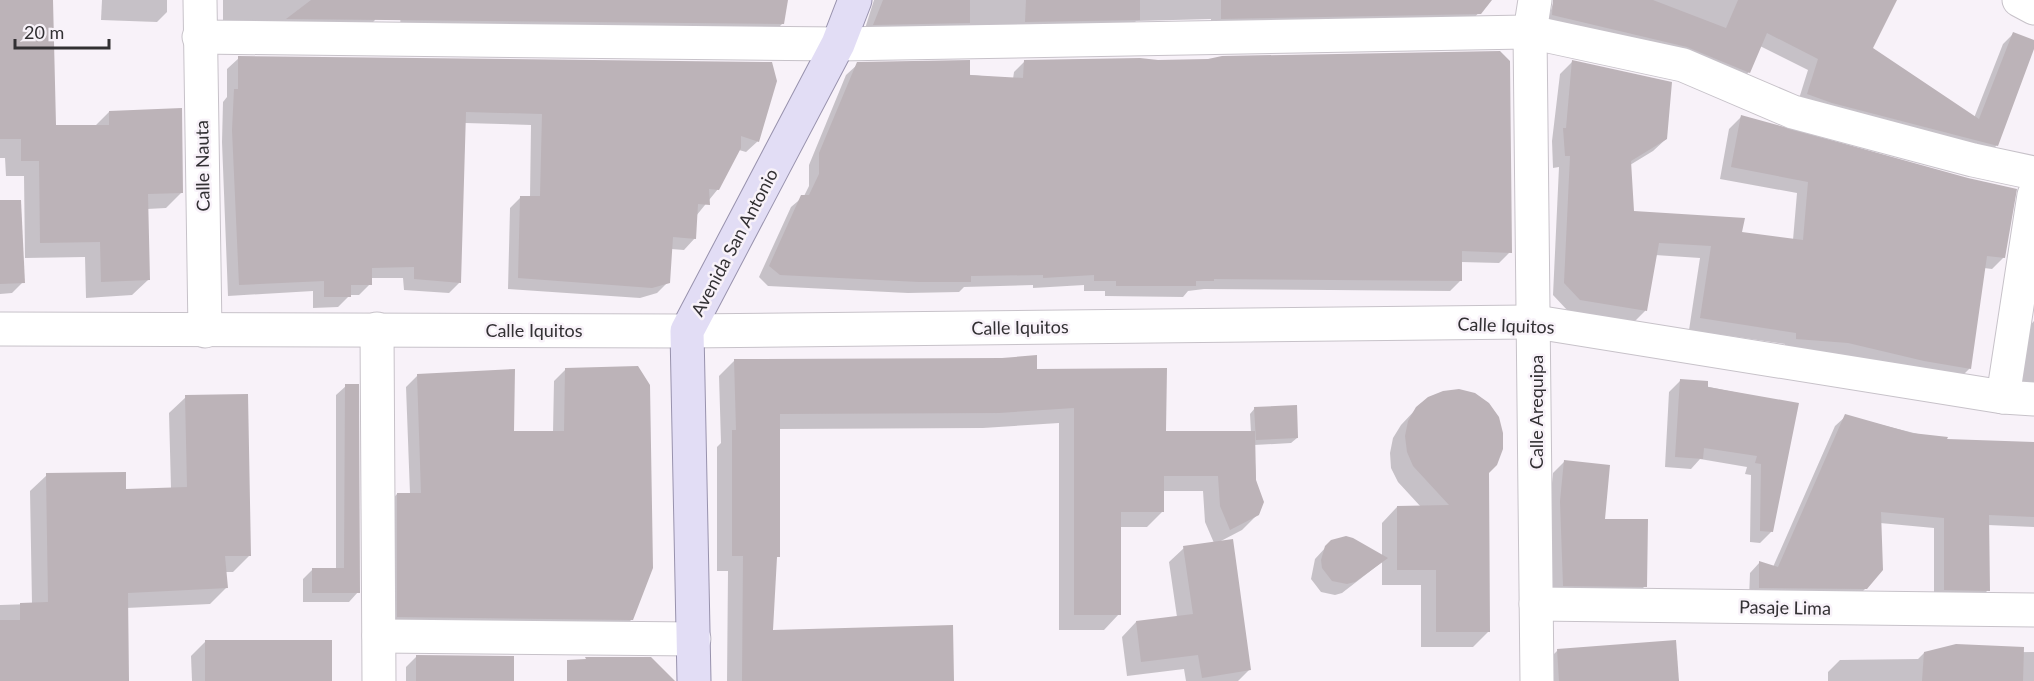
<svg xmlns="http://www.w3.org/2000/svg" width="2034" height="681" font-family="Lato,sans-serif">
  <rect width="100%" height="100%" fill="#f8f2f9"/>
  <g fill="#0003">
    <path d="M0,0H46L54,127L95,126L109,112L182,192L166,208L147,209L148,280L132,295L86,298L85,257L25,258L24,176H6L5,158H0Z"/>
    <path d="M102,0H167V12L157,22L101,20Z"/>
    <path d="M223,0H373L375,20L365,30L223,28Z"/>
    <path d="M401,0H787L782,24L771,35L400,31Z"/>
    <path d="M874,0H1491L1468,24L1211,29V19L1136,21L1128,30L863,35Z"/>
    <path d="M1554,0H1895L1871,48L1974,118L2003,44L2013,34L2034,41V45L1997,145L1986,156L1797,105L1808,70L1760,46L1749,72L1738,83L1546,27Z"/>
    <path d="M239,58L771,64L758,141L746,152L739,150L718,189L696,216L695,238L684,250L671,249L668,282L657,293L640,298L508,289L510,208L521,197H530L531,125L465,123L460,282L449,293L404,290L403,278H370V284L359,295H350L338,307L313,308V291L228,296L222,142L223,102L227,97V69Z"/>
    <path d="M1025,61L1510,252L1499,263L1461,262L1460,281L1450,291L1204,289L1188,291L1183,297L1105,296V291H1084V285L1033,288V285L964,287L959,292L908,293L768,286L759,277L791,207L804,196L809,186V165L846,75L858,64L1013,79L1014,72Z"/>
    <path d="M1572,62L1666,139L1653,151L1630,165L1632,213L1741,234L1793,240L1797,193L1720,179L1729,129L1741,117L2004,257L1992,269L1984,268L1970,368L1958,380L1785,350V344L1689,330L1700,258L1655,255L1645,311L1633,323L1568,311L1553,295L1559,167L1553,168L1552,141L1560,74Z"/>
    <path d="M0,242L23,282L12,293L0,294Z"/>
    <path d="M2034,321V384L2018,382L2024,332Z"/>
    <path d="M735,360L1036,371L1164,433H1251L1250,414L1255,408L1297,438L1291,443L1254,445L1258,514L1242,530L1219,542L1249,670L1238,681H1186L1184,669L1127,676L1122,637L1136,622L1177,617L1169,562L1184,548L1214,543L1205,522L1203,491H1163V511L1147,527H1119V614L1104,630H1059V423L983,428L779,429L778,556L776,559L772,631L952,681H727L728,571H717V447L721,443L719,376Z"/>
    <path d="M566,369L632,619L620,631L386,628V506L397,494H410L406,387L418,375L513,432H553L554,381Z"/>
    <path d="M1680,381L1797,405L1771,532L1760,543L1750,542L1751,475L1745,474L1747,467L1700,459L1691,469L1665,467L1669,392Z"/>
    <path d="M346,386L358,592L349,602H303V579L313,569L336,570V395Z"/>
    <path d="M186,397L250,555L233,572H225L227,587L210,604L126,608L128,681H0V605L32,604L30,491L47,475L124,491L171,489L169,413Z"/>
    <path d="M1417,408L1488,473L1489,631L1473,647H1421V585H1382V562L1342,593L1335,595L1321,592L1311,579L1315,559L1326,547L1382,556V523L1397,507H1421L1398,482L1391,468L1390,453L1393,438L1401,425Z"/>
    <path d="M1846,416L1946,441L2034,444V527L1988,525V590L1978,600H1934V528L1880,523L1866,588L1855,599L1749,598L1750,573L1760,562L1773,567L1835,426Z"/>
    <path d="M1564,462L1645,586L1634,597L1553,596L1549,513L1553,473Z"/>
    <path d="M206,641L331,681H192L191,656Z"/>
    <path d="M1558,650L1677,681H1545L1544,664Z"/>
    <path d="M2034,652V681H1828V672L1840,660L1918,659L1924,653Z"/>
    <path d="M416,657L513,681H406V667Z"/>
  </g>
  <g fill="#bcb3b8">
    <path d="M0,0H53L56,125H109V111L182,108L183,193L148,194L150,280L101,282L100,242L40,243L39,161H21V139H0Z"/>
    <path d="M311,0H788L784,24L286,19Z"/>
    <path d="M883,0H970V23L873,25Z"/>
    <path d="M1026,0H1140V20L1025,22Z"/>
    <path d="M1221,0H1492L1481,14L1221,19Z"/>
    <path d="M1553,0H1653L1726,28L1738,0H1897L1873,48L1979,119L2013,32L2034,40V49L1998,146L1832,103L1807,94L1818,59L1767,33L1750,73L1687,47L1552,15Z"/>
    <path d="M1500,51L1510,61L1512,253L1462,251V281L1214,279V281H1196V286H1116V281H1094V275L1043,278V275L971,276V282H919L780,275L769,266L801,195H809L819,174V153L857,62L970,60V75L1023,78L1024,60L1140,58L1158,60L1208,59L1222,56Z"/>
    <path d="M238,56L772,62L777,81L759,142L741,136V148L719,190L709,189L710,205L698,204L696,239L673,237L670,283L652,288L518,278L520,196H540L542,114L466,112L461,283L414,279V267L372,268V285H351V297H324V281L239,285L232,130L234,89H238Z"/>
    <path d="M1572,60L1672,82L1667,139L1631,161L1634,211L1745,218L1742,232L1803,240L1808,182L1731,167L1741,115L1968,178L2017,189L2005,258L1987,256L1971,369L1924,361L1848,343L1796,339V333L1700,318L1711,246L1659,243L1647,311L1580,300L1564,283L1570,156H1565L1563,128H1566Z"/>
    <path d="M0,200H21L25,283L0,284Z"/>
    <path d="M1037,355V369L1167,368L1166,431H1255L1256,480L1264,502L1259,515L1230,530L1220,506L1218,476H1164V512H1121V615H1074V408L999,413L780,414V557H777L773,630L953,625L954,681H742L743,556H732V430H736L734,359L1002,358Z"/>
    <path d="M638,366L650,385L653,568L633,620L397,617V493H421L417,374L515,369L514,431H564L565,368Z"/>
    <path d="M1680,379L1708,381V387L1799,403L1773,532L1760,531L1761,464L1755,463L1757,456L1704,448L1703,459L1675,457Z"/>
    <path d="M345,384H359L360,593H312V568H344Z"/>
    <path d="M1459,389L1475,393L1489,403L1499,417L1503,433V449L1497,465L1489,473L1490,632H1436V570H1397V506L1449,505L1413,466L1407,452L1405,436L1408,421L1416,407L1428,397L1443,391Z"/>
    <path d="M248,394L251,556H225L228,588L128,593L129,681H0V620H20V603L48,602L46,473L126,472V489L187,487L185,395Z"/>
    <path d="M1297,405L1298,438L1256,440L1254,407Z"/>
    <path d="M1845,414L1912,433L1948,437L1947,439L2034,442V517L1989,515L1990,591L1944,590V518L1881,512L1883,570L1867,589L1759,588V561L1778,567Z"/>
    <path d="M1564,460L1610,465L1605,519H1648L1647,587L1563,586L1560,501Z"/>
    <path d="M1346,536L1353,538L1388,558L1355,582L1347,584L1332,581L1322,568L1321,560L1325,546L1331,540Z"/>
    <path d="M1233,539L1251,670L1202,678L1198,655L1141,662L1136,621L1193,614L1183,546Z"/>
    <rect x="205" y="640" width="127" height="41"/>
    <path d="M1676,640L1679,681H1559L1557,649Z"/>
    <path d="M1956,644L2024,647L2023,681H1922L1924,652Z"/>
    <path d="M416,655L514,656V681H416Z"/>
    <path d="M585,657H651L675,681H567V660L586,659Z"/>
  </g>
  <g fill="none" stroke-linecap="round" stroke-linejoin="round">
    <defs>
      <g id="minor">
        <path d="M200,0L205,331"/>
        <path d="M1535,0L1530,32L1537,681"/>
        <path d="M2019,0L2034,8"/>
        <path d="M199,37L838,44L1530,32L1683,65L1793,112L1973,160L2034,173"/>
        <path d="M0,329L687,331L1536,322L2003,397L2034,399"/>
        <path d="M377,329L379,681"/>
        <path d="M2003,397L2034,195"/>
        <path d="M1536,604L2034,610"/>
        <path d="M379,636L694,639"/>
      </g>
      <path id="major" d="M694,681L687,331L838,44L855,0"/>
    </defs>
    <use href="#minor" stroke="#c7c2c9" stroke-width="35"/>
    <use href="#major" stroke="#9892ad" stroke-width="35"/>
    <use href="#minor" stroke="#fff" stroke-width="33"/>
    <use href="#major" stroke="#e2ddf5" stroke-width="33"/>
  </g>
  <g text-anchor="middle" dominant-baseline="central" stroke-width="5" stroke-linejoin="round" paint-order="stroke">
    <g font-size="18" fill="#323033" stroke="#f8f2f9">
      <text transform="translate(202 166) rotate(-91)">Calle Nauta</text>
      <text transform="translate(734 242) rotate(-62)">Avenida San Antonio</text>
      <text transform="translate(1506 325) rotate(2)">Calle Iquitos</text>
      <text transform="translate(1020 327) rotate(-1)">Calle Iquitos</text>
      <text x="534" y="330">Calle Iquitos</text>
      <text transform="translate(1536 412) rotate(-90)">Calle Arequipa</text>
      <text transform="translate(1785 607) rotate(1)">Pasaje Lima</text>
    </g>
  </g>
  <path d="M15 39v9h94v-9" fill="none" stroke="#323033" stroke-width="3"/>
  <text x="24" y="39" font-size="18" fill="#323033" stroke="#f8f2f9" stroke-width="4.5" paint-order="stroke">20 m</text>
</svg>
